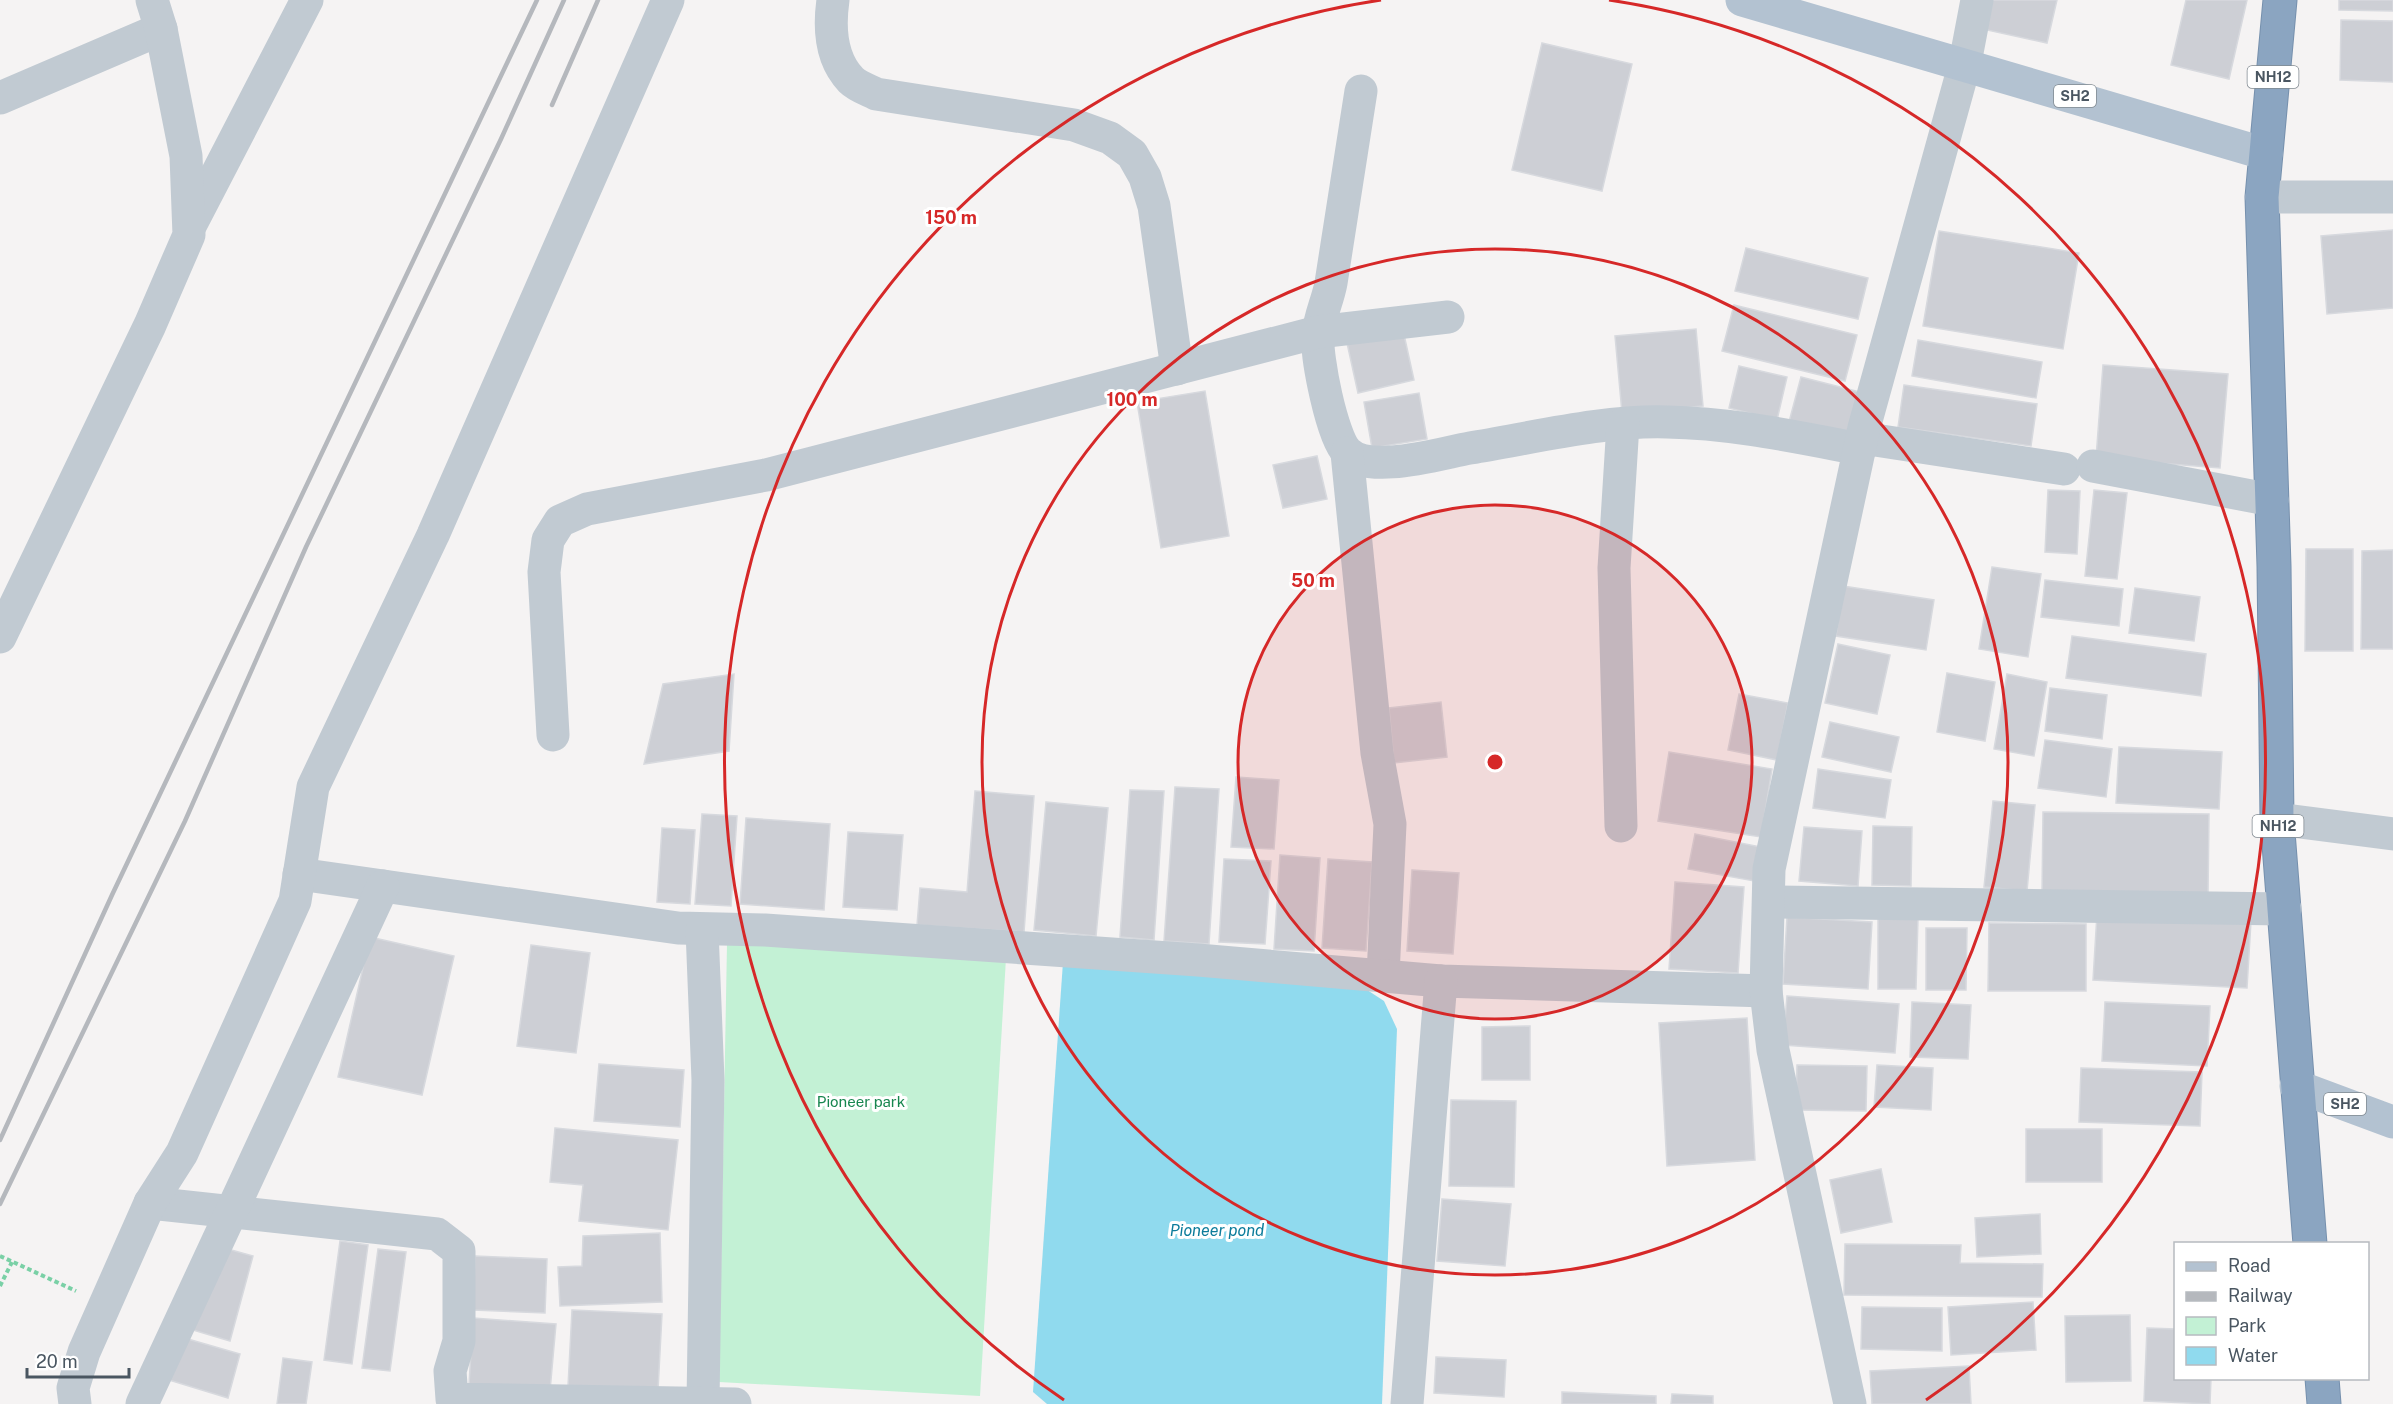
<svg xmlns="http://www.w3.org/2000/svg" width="2393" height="1404" font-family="'Public Sans',sans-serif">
  <rect width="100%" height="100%" fill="#f5f3f3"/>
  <path fill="#c3f1d5" d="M727,944L1006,958L980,1396L719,1382Z"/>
  <path fill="#90daee" d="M1063,962L1361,986L1384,1001L1397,1029L1382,1404H1047L1033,1392Z"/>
  <g fill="#cdcfd5" stroke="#d7d9de" stroke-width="1.5">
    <path d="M1984,0H2057L2047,43L1978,28Z"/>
    <path d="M2186,0H2247L2229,79L2171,65Z"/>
    <path d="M2339,0H2393V11L2339,10Z"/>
    <path d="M2341,20L2393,21V82L2340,80Z"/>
    <path d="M1542,43L1632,64L1602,191L1512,170Z"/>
    <path d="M2393,230V308L2327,314L2321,236Z"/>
    <path d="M1939,231L2079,253L2063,349L1923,326Z"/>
    <path d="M1746,248L1868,278L1858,319L1735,291Z"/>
    <path d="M1734,305L1857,335L1845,381L1722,351Z"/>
    <path d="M1696,329L1703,406L1622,413L1615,336Z"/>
    <path d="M1403,330L1414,380L1358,393L1347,343Z"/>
    <path d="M1918,340L2042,362L2036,398L1912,376Z"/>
    <path d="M2103,365L2228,374L2220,468L2096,458Z"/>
    <path d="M1739,366L1787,377L1777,420L1729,408Z"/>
    <path d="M1801,377L1860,392L1848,438L1789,422Z"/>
    <path d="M1904,385L2037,404L2031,446L1898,427Z"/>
    <path d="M1205,391L1229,536L1161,548L1137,402Z"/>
    <path d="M1419,393L1427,439L1372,448L1364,402Z"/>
    <path d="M1317,456L1327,499L1283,508L1273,465Z"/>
    <path d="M2048,490L2080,491L2077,554L2045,552Z"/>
    <path d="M2094,490L2127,493L2117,579L2085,576Z"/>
    <path d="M2306,549H2353V651H2305Z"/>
    <path d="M2393,550V649H2361L2362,551Z"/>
    <path d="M1992,567L2041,574L2028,657L1979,649Z"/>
    <path d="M2045,580L2123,589L2119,626L2041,617Z"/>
    <path d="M1843,586L1934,600L1926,650L1836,636Z"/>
    <path d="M2135,588L2200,597L2194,641L2129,633Z"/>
    <path d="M2072,636L2206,654L2201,696L2066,678Z"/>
    <path d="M1838,644L1890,655L1877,714L1825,703Z"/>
    <path d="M1947,673L1995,682L1985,741L1937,732Z"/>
    <path d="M734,674L729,751L644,764L663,684Z"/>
    <path d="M2007,674L2047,682L2034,756L1994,749Z"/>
    <path d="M2050,688L2107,695L2102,739L2045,731Z"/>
    <path d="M1739,694L1788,703L1777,760L1728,750Z"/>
    <path d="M1441,702L1447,757L1394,763L1389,708Z"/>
    <path d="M1830,722L1899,737L1891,772L1822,757Z"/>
    <path d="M2045,740L2112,749L2106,797L2038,788Z"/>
    <path d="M2119,747L2222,752L2219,809L2116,803Z"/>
    <path d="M1669,752L1772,769L1761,837L1658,821Z"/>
    <path d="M1818,769L1891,780L1885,818L1813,808Z"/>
    <path d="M1236,777L1279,780L1274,849L1231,847Z"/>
    <path d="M1175,787L1219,789L1209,944L1164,941Z"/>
    <path d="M1130,790L1164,791L1154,940L1120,937Z"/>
    <path d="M975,791L1034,796L1024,932L917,925L920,888L967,892Z"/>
    <path d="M1993,801L2035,805L2027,891L1984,887Z"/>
    <path d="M1046,802L1108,808L1096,936L1034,930Z"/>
    <path d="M2043,812L2209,814L2208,897L2042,895Z"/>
    <path d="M702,814L737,816L731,906L695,904Z"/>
    <path d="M746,818L830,824L824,910L740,904Z"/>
    <path d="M1873,826L1912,827L1911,886L1872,885Z"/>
    <path d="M1804,827L1862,831L1858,886L1799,881Z"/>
    <path d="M662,828L695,830L690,904L657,902Z"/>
    <path d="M848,832L903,835L897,910L843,907Z"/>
    <path d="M1695,834L1761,847L1754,881L1688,869Z"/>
    <path d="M1280,855L1320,858L1314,951L1274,949Z"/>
    <path d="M1224,859L1271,861L1265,944L1219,942Z"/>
    <path d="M1328,859L1372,862L1366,951L1322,948Z"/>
    <path d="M1412,870L1459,873L1453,954L1407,951Z"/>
    <path d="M1675,882L1744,887L1738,973L1669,969Z"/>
    <path d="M2097,914L2251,921L2247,988L2093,980Z"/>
    <path d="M1787,917L1872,922L1868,989L1783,984Z"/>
    <path d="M1878,918H1918L1916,989H1878Z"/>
    <path d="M1989,923L2086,924V991H1988Z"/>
    <path d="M1926,928H1967L1966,990H1926Z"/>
    <path d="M370,937L454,956L422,1095L338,1077Z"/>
    <path d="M531,945L590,953L576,1053L517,1046Z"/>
    <path d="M1787,996L1899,1004L1895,1053L1783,1045Z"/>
    <path d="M1912,1002L1971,1005L1968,1059L1910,1057Z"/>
    <path d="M2105,1002L2210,1006L2207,1066L2102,1061Z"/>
    <path d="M1747,1018L1755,1160L1667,1166L1659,1023Z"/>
    <path d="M1530,1026V1080H1482V1027Z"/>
    <path d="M599,1064L684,1070L680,1127L594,1121Z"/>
    <path d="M1797,1065L1867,1066L1866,1111L1796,1110Z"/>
    <path d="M1877,1065L1933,1068L1931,1110L1874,1107Z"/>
    <path d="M2081,1068L2202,1072L2200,1126L2079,1122Z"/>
    <path d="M1451,1100L1516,1101L1514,1187L1449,1186Z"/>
    <path d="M555,1128L678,1140L668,1230L579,1221L583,1185L550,1182Z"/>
    <rect x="2026" y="1129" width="76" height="53"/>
    <path d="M1881,1169L1892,1222L1841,1233L1830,1180Z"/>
    <path d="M1442,1199L1511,1204L1505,1266L1437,1261Z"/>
    <path d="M2040,1214L2041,1254L1977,1257L1975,1218Z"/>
    <path d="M660,1233L662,1302L560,1306L558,1267L582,1266L583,1236Z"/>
    <path d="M340,1241L368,1245L352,1364L324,1360Z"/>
    <path d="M1845,1244L1961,1245L1960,1263L2043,1264L2042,1297L1844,1295Z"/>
    <path d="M217,1246L253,1256L230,1341L193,1330Z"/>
    <path d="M378,1249L406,1252L390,1371L362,1368Z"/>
    <path d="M475,1256L547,1259L545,1313L473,1310Z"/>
    <path d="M2033,1302L2036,1350L1951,1355L1948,1307Z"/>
    <path d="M1862,1307L1942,1308V1351L1861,1349Z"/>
    <path d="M572,1310L662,1314L658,1390L568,1386Z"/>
    <path d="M2130,1315L2131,1381L2066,1382L2065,1316Z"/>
    <path d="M473,1318L556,1324L550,1391L469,1385Z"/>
    <path d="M2147,1328L2176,1329V1378H2211L2210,1404L2144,1401Z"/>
    <path d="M181,1337L240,1354L228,1398L169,1380Z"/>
    <path d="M1436,1357L1506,1360L1504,1397L1434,1393Z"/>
    <path d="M283,1358L312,1362L306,1404H277Z"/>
    <path d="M1969,1366L1971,1404H1872L1870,1371Z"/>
    <path d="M1562,1392L1656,1396V1404H1562Z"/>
    <path d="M1672,1394L1713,1396V1404H1671Z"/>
  </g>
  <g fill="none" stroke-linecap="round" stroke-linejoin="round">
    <defs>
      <g id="highway">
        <path d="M2280,0L2262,197L2274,566L2277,819L2310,1244"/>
        <path d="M2322,1378L2324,1404"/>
      </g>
    </defs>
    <use href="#highway" stroke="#7690ad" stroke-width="35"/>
    <g stroke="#7ad0a6" stroke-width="4" stroke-dasharray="4.5 3" stroke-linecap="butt">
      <path d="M0,1256L76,1291"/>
      <path d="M0,1286L12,1262"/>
    </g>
    <g stroke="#c1cad2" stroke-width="33">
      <path d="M833,0C829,28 830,58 851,80C857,86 868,90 876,94L1074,125L1110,138L1132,154L1145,177L1154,206L1177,369"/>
      <path d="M1361,91C1351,155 1341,219 1331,283C1328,300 1319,318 1318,335C1316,357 1332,437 1347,452C1369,475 1441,453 1470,448C1532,438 1605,420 1667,422C1732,423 1796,437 1860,449"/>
      <path d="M0,98L161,29"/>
      <path d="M2262,197H2393"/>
      <path d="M190,226L307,0"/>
      <path d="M1862,438L2064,469"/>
      <path d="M1347,453L1377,753L1390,824L1383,976"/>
      <path d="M2093,466L2272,500"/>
      <path d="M0,637L150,325L189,235L186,156L161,29L152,0"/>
      <path d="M553,735L544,572L548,540L560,521L587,509L766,475L1318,332L1448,317"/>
      <path d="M2277,819L2393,834"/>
      <path d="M1621,826L1614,568L1623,424"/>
      <path d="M299,874L678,928L765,930L1198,960L1441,981L1766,991"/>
      <path d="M1769,902L2285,909"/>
      <path d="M702,930L708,1080L703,1402"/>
      <path d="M150,1203L437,1234L459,1251V1341L450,1371L452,1399L735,1404"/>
      <path d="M75,1404L73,1388L84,1352L150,1203L182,1153L295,901L313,787L433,535L668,0"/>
      <path d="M142,1404L383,886"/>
      <path d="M1407,1404L1441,981"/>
      <path d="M1850,1404L1773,1050L1766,991L1769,869L1864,428L1965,63L1977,0"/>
    </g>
    <g stroke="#b3c2d1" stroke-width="33">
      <path d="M1742,0L2266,154"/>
      <path d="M2296,1086L2393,1122"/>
    </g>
    <use href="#highway" stroke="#8ba5c1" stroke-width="33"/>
    <g stroke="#b5b8bd" stroke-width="4.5">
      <path d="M552,105L598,0"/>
      <path d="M0,1140L112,895L537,0"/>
      <path d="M0,1204L185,821L306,547L501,139L564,0"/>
    </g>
  </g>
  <circle cx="1495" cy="762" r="257" fill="#d62828" fill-opacity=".12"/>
  <g fill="none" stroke="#d62828" stroke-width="3">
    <circle cx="1495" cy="762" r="257"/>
    <circle cx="1495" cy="762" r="513"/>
    <path d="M1064 1400A770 770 0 0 1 1381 0M1609 0A770 770 0 0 1 1926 1400"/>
  </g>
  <g text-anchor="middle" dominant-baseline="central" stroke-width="6" stroke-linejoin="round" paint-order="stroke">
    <g fill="#fff" stroke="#808990" stroke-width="1.5">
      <rect x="2247.5" y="66" width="51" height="22" rx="4.5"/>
      <rect x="2054" y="85" width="42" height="22" rx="4.5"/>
      <rect x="2252.5" y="815" width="51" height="22" rx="4.5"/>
      <rect x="2324" y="1093" width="42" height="22" rx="4.5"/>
    </g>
    <g font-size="14" font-weight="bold" fill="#4a5661">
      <text x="2273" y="77">NH12</text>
      <text x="2075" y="96">SH2</text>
      <text x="2278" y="826">NH12</text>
      <text x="2345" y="1104">SH2</text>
    </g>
    <g font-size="15" fill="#17864f" stroke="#fff">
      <text x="861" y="1101">Pioneer park</text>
    </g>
    <g font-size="16" font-style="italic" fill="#0c7c9b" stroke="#fff">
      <text x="1217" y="1230">Pioneer pond</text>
    </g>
  </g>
  <circle cx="1495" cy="762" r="9" fill="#d62828" stroke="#fff" stroke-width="3"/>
  <g font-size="18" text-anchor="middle" font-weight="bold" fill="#d62828" stroke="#fff" stroke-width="6" stroke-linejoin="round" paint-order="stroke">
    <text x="951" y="224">150 m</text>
    <text x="1132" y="406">100 m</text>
    <text x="1313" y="587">50 m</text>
  </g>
  <rect x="2174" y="1242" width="195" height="138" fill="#ffffff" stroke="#b7bbc0" stroke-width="1.5"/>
  <rect x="2186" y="1262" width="30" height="9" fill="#b3c2d1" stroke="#b7bbc0" stroke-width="1.5"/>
  <text x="2228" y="1272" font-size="18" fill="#4a5661">Road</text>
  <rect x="2186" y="1292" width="30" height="9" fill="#b5b8bd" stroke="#b7bbc0" stroke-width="1.5"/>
  <text x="2228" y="1302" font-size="18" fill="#4a5661">Railway</text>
  <rect x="2186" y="1317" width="30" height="18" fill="#c3f1d5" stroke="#b7bbc0" stroke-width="1.5"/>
  <text x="2228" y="1332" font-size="18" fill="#4a5661">Park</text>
  <rect x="2186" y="1347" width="30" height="18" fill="#90daee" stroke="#b7bbc0" stroke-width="1.5"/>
  <text x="2228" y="1362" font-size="18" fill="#4a5661">Water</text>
  <path d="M27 1368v9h102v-9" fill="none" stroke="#4a5661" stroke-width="3"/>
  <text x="36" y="1368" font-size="18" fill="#4a5661" stroke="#ffffff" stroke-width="4.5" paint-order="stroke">20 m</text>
</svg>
